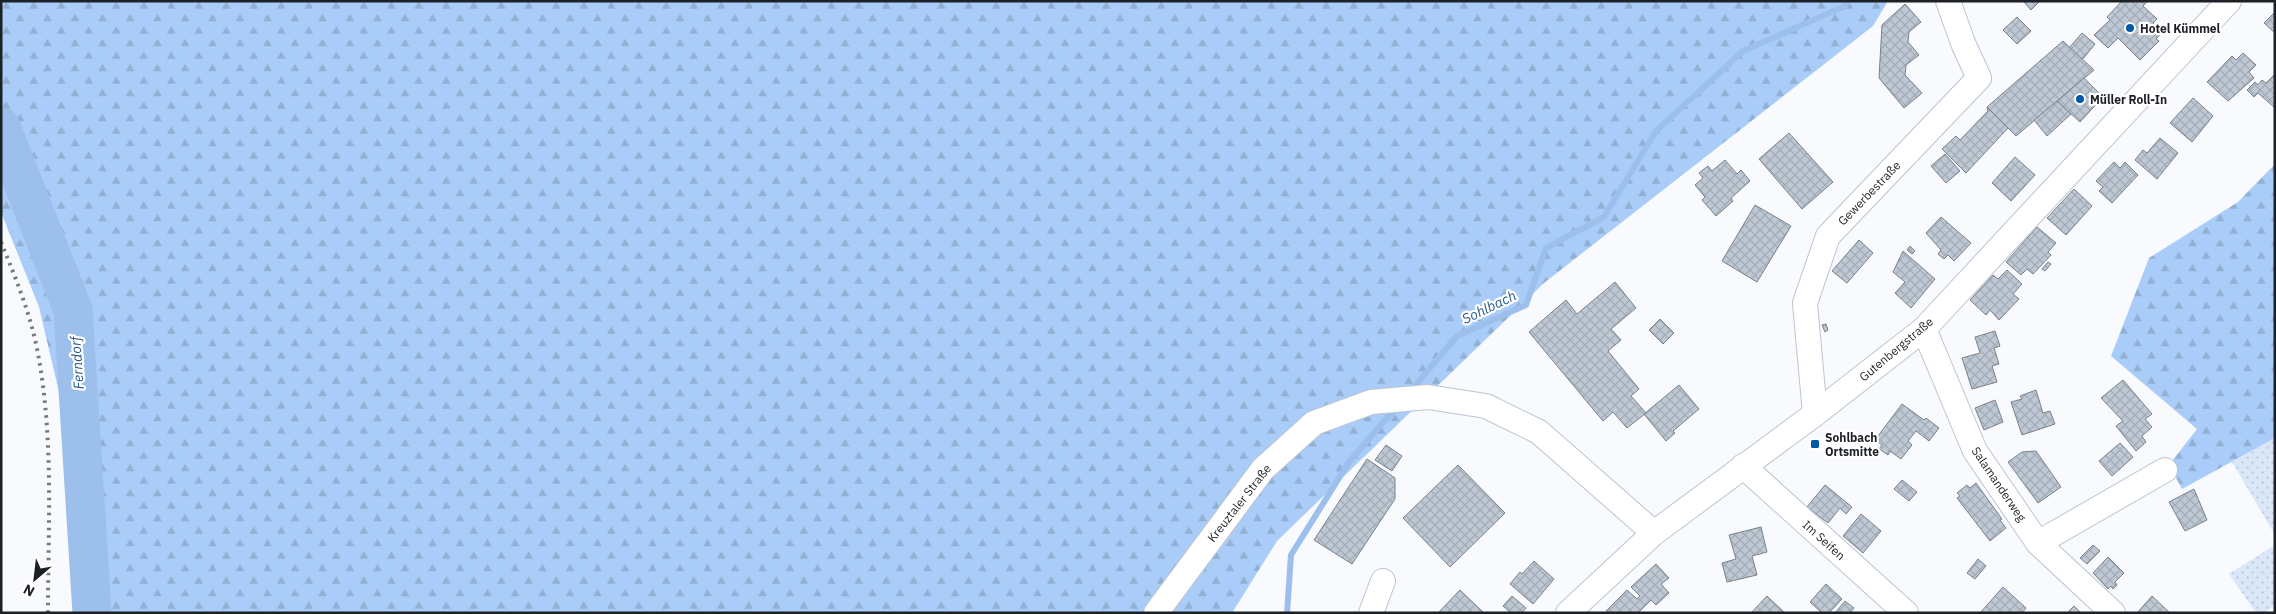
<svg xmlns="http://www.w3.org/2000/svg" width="2276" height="614" font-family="'IBM Plex Sans',sans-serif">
  <defs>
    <pattern id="grass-dots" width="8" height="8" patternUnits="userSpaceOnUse" patternTransform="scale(1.25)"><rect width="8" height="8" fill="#dae7f8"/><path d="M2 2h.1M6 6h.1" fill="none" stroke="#bbc6d4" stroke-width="1.8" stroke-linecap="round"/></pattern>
    <pattern id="forest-firs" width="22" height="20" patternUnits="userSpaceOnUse" patternTransform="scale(1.25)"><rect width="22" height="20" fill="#a9cdf8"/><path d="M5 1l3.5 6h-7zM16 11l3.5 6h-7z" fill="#91b0d4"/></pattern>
    <pattern id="building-cross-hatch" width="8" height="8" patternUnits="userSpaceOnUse" patternTransform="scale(1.25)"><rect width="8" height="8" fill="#bec8d4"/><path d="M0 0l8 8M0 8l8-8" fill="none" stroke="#a3acb6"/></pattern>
  </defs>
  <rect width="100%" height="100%" fill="#f8fafd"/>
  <g fill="url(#grass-dots)">
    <path d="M2275,438V535L2232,462Z"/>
    <path d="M2275,545V605L2264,613H2256L2229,574Z"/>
  </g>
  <g fill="url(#forest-firs)">
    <path d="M1,1H1888L1873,26L1544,283L1277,541L1232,613H79L66,422L39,307L1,212Z"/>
    <path d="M2275,164V438L2182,489L2169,465L2197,429L2111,356L2149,258L2238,202Z"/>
  </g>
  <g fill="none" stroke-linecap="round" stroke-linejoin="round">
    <g stroke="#9cc0eb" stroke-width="6">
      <path d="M1409,393L1457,336L1526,305L1546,248L1604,217L1656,131L1743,51L1845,6L1847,1"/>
      <path d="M1287,613L1291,555L1349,462L1397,406"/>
    </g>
    <path stroke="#9cc0eb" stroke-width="39" d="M1,127L73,310L92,613"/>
  </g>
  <g fill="url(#building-cross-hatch)" stroke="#79828c">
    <path d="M2023,1H2040L2031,10Z"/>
    <path d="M2122,1H2148L2143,6L2157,19L2153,23L2163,32L2156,39L2159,41L2140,60L2118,38L2108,48L2094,35L2110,20L2107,17Z"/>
    <path d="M1905,4L1921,22L1909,32L1908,42L1919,55L1906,65L1905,75L1922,93L1904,108L1879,78L1882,25Z"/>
    <path d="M2275,12V33L2264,23Z"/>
    <path d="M2017,17L2031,31L2017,44L2003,30Z"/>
    <path d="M2082,33L2095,44L2082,60L2069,48Z"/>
    <path d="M2063,41L2094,70L2016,136L1987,107Z"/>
    <path d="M2243,53L2256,65L2249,72L2254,78L2228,101L2207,82L2232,56L2236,60Z"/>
    <path d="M2275,74V108L2258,93L2254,97L2247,90L2255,82L2258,85L2262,80L2266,83Z"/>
    <path d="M2084,78L2103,97L2080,122L2057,101Z"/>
    <path d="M2193,98L2213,116L2192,142L2170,123Z"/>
    <path d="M2057,101L2071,114L2047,136L2034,120Z"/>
    <path d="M1987,107L2008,128L1966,173L1942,149L1956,136L1960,140L1988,111Z"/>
    <path d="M1789,133L1833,182L1802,209L1759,159Z"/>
    <path d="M2160,138L2178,153L2157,179L2135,160L2143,150L2147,153Z"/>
    <path d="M1945,154L1960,171L1946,183L1931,166Z"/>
    <path d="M2015,157L2035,175L2011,201L1992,183Z"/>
    <path d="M1725,160L1737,174L1741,170L1750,181L1731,198L1733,201L1716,216L1702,200L1705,197L1695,185L1703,178L1699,173L1708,166L1712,171Z"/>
    <path d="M2114,162L2120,168L2125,162L2138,175L2112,203L2099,191L2103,187L2096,181Z"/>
    <path d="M2074,189L2092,206L2066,235L2047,218Z"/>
    <path d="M1755,205L1791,226L1757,282L1722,261Z"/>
    <path d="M1941,217L1971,243L1954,261L1948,255L1944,259L1938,254L1941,250L1926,233Z"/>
    <path d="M2037,227L2056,243L2048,252L2051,255L2033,274L2027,269L2021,275L2006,262Z"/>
    <path d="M1859,240L1873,253L1847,283L1832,271Z"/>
    <path d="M1910,246L1915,251L1912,254L1907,250Z"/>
    <path d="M1903,251L1935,279L1911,308L1895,293L1905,282L1893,272Z"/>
    <path d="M2048,262L2051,264L2045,271L2042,269Z"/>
    <path d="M2007,270L2022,284L2013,294L2019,299L1999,320L1990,310L1986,315L1970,300L1993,275L1998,279Z"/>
    <path d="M1615,282L1636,308L1611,329L1621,340L1608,351L1639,389L1631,396L1646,413L1627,428L1613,412L1603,421L1529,332L1566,300L1577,314Z"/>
    <path d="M1660,319L1674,333L1663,344L1649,330Z"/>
    <path d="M1826,324L1828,330L1825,332L1822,325Z"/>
    <path d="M1995,331L2000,346L1994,348L1999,364L1992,366L1997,382L1972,389L1962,358L1980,353L1975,337Z"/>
    <path d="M2123,380L2152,414L2145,419L2152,427L2142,436L2146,442L2136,451L2116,426L2123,421L2101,398Z"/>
    <path d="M1679,385L1699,409L1673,431L1675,433L1666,441L1644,414Z"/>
    <path d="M2036,390L2043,413L2050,411L2055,424L2022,435L2011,402L2022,399L2020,396Z"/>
    <path d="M1995,400L2003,422L1984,430L1975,408Z"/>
    <path d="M1902,404L1924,420L1926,418L1939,428L1929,441L1916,431L1908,441L1912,445L1901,459L1890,451L1888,455L1879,449L1882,445L1875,440Z"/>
    <path d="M2120,443L2133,457L2112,476L2099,461Z"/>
    <path d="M1386,445L1402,456L1392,471L1375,460Z"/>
    <path d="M2036,451L2061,487L2038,503L2008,462L2022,452Z"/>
    <path d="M1367,459L1395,478V499L1352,564L1314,540Z"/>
    <path d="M1458,465L1505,513L1450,567L1403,518Z"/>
    <path d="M1902,480L1917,492L1909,501L1894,489Z"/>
    <path d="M1976,483L2002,519L2000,520L2006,528L1990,541L1957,498L1960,496L1957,493L1967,485L1970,488Z"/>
    <path d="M1825,485L1852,507L1846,514L1840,508L1828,523L1807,507Z"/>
    <path d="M2194,489L2207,520L2185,531L2169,502Z"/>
    <path d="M1861,514L1881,531L1863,553L1843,536Z"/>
    <path d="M1761,527L1767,552L1752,556L1757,575L1727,582L1722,563L1736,559L1729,535Z"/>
    <path d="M2093,545L2100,551L2087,564L2080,558Z"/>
    <path d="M2108,557L2124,573L2115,582L2117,585L2113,589L2111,586L2108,589L2093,573Z"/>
    <path d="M1978,559L1986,566L1975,579L1967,573Z"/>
    <path d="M1534,561L1554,579L1533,604L1510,584L1520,572L1522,574Z"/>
    <path d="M1656,564L1669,578L1661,584L1669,593L1656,605L1651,600L1638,613H1608L1606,611L1627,590L1637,599L1640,596L1631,587Z"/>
    <path d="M1826,584L1842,599L1829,613H1822L1810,602Z"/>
    <path d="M2003,587L2026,608L2022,613H1980Z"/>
    <path d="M1460,590L1484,613H1438Z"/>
    <path d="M1512,596L1526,608L1522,613H1511L1503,606Z"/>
    <path d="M1767,596L1785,613H1751Z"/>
    <path d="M2152,596L2170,613H2137Z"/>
    <path d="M1845,601L1854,608L1850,613H1835Z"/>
    <path d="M2074,606L2081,613H2067Z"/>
  </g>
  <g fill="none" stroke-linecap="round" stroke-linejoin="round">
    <defs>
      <g id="minor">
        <path d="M1924,329L1975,451L2038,543L2113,613"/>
        <path d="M1815,414L1805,303L1828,236L1979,78L1963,43L1948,1"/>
        <path d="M1743,466L1906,613"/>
        <path d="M2038,543L2165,470"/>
        <path d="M1156,613L1263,469L1314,423L1371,402L1428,397L1486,406L1539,432L1654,533"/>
        <path d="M1371,613L1383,581"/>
        <path d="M1568,613L1654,533L1815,414L1924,329L2229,1"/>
      </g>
    </defs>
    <use href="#minor" stroke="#bbc5d1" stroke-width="26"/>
    <use href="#minor" stroke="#fff" stroke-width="24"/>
    <path stroke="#76797d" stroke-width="4" stroke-dasharray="2.5 5" stroke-linecap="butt" d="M1,242C16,279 31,315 38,354C54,439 48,527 48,613"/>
  </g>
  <g fill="#0359a7" stroke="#fff" stroke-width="2">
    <circle cx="2130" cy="28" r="5"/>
    <circle cx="2080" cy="99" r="5"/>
    <rect x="1810" y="439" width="10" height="10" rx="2.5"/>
  </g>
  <g text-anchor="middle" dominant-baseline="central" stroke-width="4.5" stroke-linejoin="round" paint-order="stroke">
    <g font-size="12" font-weight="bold" fill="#1d2025" stroke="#fff" text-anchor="start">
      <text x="2140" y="28">Hotel Kümmel</text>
      <text x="2090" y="99">Müller Roll-In</text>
      <text x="1825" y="437">Sohlbach<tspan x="1825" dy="14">Ortsmitte</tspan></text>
    </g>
    <g font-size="12" fill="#1d2025" stroke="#fff">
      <text transform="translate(1869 193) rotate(-46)">Gewerbestraße</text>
      <text transform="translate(1896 349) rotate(-40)">Gutenbergstraße</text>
      <text transform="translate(1999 484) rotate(56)">Salamanderweg</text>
      <text transform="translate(1239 503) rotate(-52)">Kreuztaler Straße</text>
      <text transform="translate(1824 540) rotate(42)">Im Seifen</text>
    </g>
    <g font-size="14" font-style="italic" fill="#28588d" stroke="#fff">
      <text transform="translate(1489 307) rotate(-26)">Sohlbach</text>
      <text transform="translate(77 363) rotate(-94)">Ferndorf</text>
    </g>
  </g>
  <rect width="2276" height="614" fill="none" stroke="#1d2025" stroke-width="5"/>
  <g transform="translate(35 579) rotate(208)" stroke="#ffffff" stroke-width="4" paint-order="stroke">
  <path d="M0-4L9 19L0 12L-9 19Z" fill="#1d2025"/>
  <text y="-8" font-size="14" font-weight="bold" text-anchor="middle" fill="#1d2025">N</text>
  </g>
</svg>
